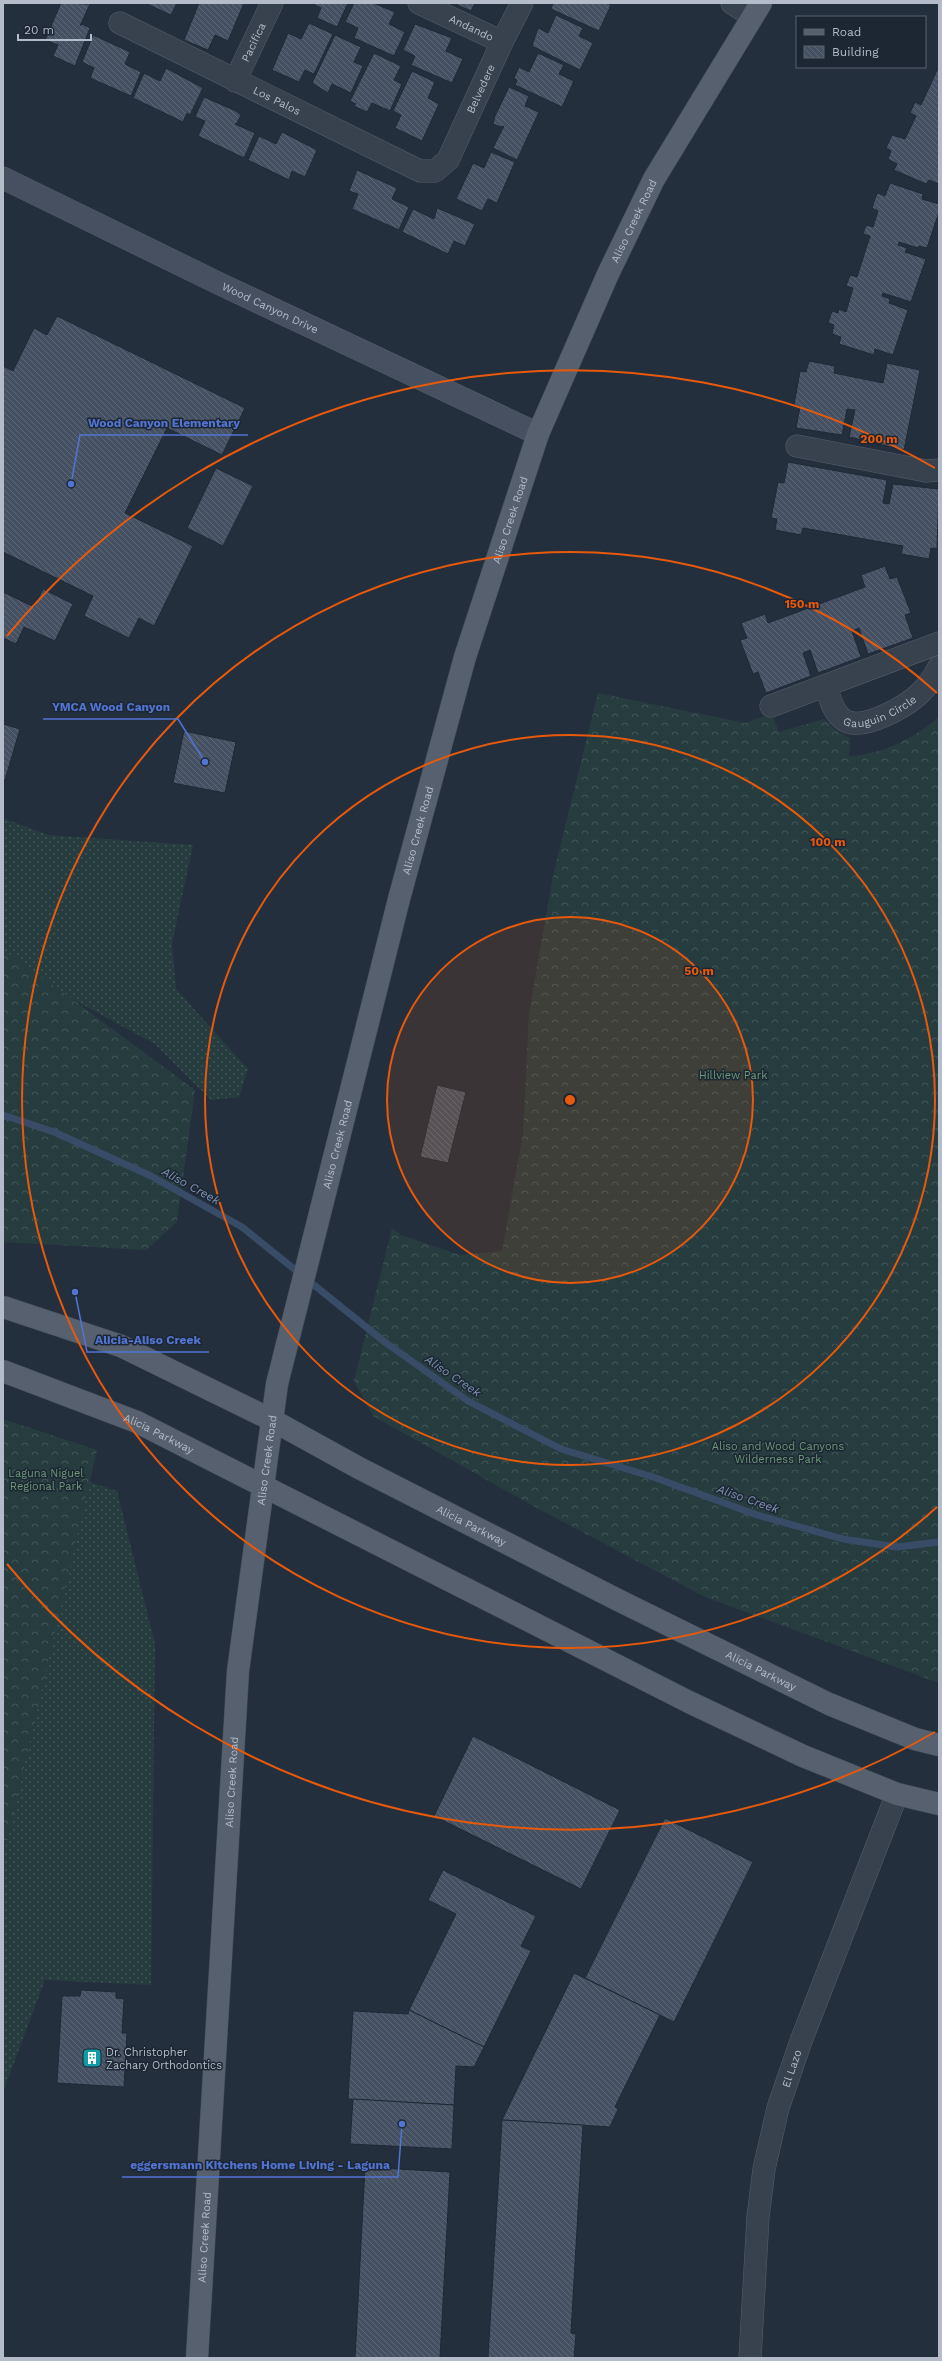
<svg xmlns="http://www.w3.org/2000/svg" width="942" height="2361" font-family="'Work Sans',sans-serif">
  <defs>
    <pattern id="grass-dots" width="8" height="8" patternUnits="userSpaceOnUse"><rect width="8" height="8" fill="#263c3f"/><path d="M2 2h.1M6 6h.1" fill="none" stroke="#435659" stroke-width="1.8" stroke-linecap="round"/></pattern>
    <pattern id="forest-crowns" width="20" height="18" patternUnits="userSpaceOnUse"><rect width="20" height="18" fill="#263c3f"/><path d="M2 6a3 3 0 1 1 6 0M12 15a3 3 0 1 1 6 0" fill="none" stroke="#435659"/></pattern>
    <pattern id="building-back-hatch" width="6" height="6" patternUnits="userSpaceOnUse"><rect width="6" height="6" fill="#455162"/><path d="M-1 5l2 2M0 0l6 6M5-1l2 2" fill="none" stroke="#5d6877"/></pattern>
  </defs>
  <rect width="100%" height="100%" fill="#242f3e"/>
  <g fill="url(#grass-dots)">
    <path d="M3,818L48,835L193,845L172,943L176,989L248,1069L239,1097L211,1100L155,1044L15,968L3,965Z"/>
    <path d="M3,1454L117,1491L155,1644L151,1985L45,1980L3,2092Z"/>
  </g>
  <g fill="url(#forest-crowns)">
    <path d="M598,693L745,723L769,714L773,717L779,732L824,719L837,731L850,738L849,756C884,754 912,739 939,717V1683L705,1597L535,1507L373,1416L354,1381L392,1228L401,1235L460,1255L502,1251L523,1134L529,1013L553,876Z"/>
    <path d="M3,952L14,956L195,1090L177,1222L146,1250L3,1242Z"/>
    <path d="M3,1419L97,1450L3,1859Z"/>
  </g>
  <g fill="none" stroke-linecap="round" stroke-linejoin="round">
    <path stroke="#394c67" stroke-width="7" d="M3,1115L54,1132L151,1176L242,1227L386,1343L468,1401L561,1449L653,1477L757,1515L843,1539L897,1547L939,1542"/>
  </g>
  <g fill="url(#building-back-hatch)" stroke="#1f2835">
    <path d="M61,3L90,4L80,26L82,24L90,28L75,66L53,56L58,45L45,40Z"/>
    <path d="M145,3H177L171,15Z"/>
    <path d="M199,3H244L228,41L215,35L208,50L184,40Z"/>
    <path d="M312,3H348L337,27L317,18L321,8Z"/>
    <path d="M354,3H373L395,12L389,24L405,32L394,56L354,38L358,28L345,22Z"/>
    <path d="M453,3H475L471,11Z"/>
    <path d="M553,3H607L611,5L599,31L551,9Z"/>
    <path d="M556,15L583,28L579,36L593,43L580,70L532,46L538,28L548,33Z"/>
    <path d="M309,23L333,34L314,74L305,70L299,82L272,70L288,33L301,39Z"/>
    <path d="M415,24L452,38L446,51L463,59L452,83L411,65L415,56L403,50Z"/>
    <path d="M93,35L130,52L125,64L141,72L131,96L90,78L94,68L82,62Z"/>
    <path d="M335,35L361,47L354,62L363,66L351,93L332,84L328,93L312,83Z"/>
    <path d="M374,53L401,66L394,80L402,84L390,111L372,103L367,112L354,106L356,104L350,101Z"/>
    <path d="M538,53L564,65L559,74L574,81L562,107L515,85L517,80L514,78L519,67L529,72Z"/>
    <path d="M939,66V184L929,180L926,184L894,170L897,164L888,159L891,151L886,148L892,135L905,139L916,116L910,113L915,102L921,105Z"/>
    <path d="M166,68L203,88L190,115L187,113L183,122L133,98L144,73L160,81Z"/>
    <path d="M412,71L435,82L428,98L439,104L422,141L395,128L401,115L393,111Z"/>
    <path d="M509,87L529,96L525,106L539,112L517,160L493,148L504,126L501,127L493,124L495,116Z"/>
    <path d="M204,97L236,111L241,115L237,123L235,124L255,133L244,158L198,136L205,121L195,117Z"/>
    <path d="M282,132L317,150L305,177L292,171L289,180L248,160L259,136L276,144Z"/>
    <path d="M491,152L515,162L497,203L488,199L482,211L456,199L473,163L484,168Z"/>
    <path d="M357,170L397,188L392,199L409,207L399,230L352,209L358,194L349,191Z"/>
    <path d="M890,183L923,194L922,199L939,204V212L927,248L919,246L918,248L899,242L898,245L907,248L905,252L926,259L911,302L883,293L882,296L890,299L889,303L908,310L893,355L875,349L874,355L839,344L841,337L832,334L834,325L828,323L832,311L838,313L839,309L846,312L853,288L846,286L850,275L857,277L870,236L863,234L866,225L873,227L878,211L872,208L877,193L885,196Z"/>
    <path d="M437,208L475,224L465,246L454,241L448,254L402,232L413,209L434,219Z"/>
    <path d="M57,316L245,408L222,455L167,428L125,513L193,546L154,626L139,618L129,638L84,616L93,596L3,552V366L13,371L34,328L47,335Z"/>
    <path d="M809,361L835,366L834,373L883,383L887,363L920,370L904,450L849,437L855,410L847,409L842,435L796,428L800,407L794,405L800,371L806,372Z"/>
    <path d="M788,462L887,480L883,503L889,504L893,484L939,489L937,549L931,548L929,559L901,554L903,546L803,528L801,535L775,530L777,519L771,518L778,482L784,483Z"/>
    <path d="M216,468L253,486L223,546L187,528Z"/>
    <path d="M885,566L890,579L897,577L911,613L905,615L913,638L868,654L859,628L852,631L861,657L818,673L810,650L803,653L811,676L766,693L758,672L753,674L740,640L747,638L741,623L765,614L768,623L865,587L861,575Z"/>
    <path d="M43,589L73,604L55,641L24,627L16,644L3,638V592L34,607Z"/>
    <path d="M3,724L20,729L5,780L3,779Z"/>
    <path d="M184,731L236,742L225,793L173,783Z"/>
    <path d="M437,1085L466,1092L448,1163L420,1157Z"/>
    <path d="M473,1736L620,1810L581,1889L434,1816Z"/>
    <path d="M665,1818L753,1862L674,2022L585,1978Z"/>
    <path d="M443,1870L536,1916L521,1946L531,1951L484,2047L409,2010L456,1914L428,1900Z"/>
    <path d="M574,1973L660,2015L615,2107L618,2109L610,2127L502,2120Z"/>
    <path d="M81,1990L116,1992V1998L124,1999L122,2033H127L124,2087L57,2083L62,1996H80Z"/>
    <path d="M409,2010L484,2047L474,2067L456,2066L454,2105L348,2099L353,2011L408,2014Z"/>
    <path d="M353,2099L454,2105L452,2149L350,2144Z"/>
    <path d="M502,2120L583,2125L571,2333L576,2334L574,2358H488Z"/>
    <path d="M365,2167L450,2172L440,2358H355Z"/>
  </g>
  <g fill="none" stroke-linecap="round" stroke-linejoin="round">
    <defs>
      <g id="minor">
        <path id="s1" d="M419,3L502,42"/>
        <path d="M732,3L752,16"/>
        <path id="s2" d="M120,23L420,171H435L448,160L502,42L522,3"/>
        <path id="s3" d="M235,81L272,3"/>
        <path d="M797,446L926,471L939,470"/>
        <path id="s4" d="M826,686C830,698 833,713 844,720C861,732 906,707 919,694C927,687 934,677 939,667"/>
        <path d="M771,706L939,643"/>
      </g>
      <g id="tertiary">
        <path id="s5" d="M750,2358L758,2217L764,2169L778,2108L801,2041L897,1794"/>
      </g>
      <g id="secondary">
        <path id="s6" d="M3,178L220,284L538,434"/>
      </g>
      <g id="primary">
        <path id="s7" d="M3,1307L121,1346L272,1420L359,1468L618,1600L829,1704L915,1739L939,1745"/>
        <path id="s8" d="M3,1371L137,1422L689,1702L803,1756L897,1794L939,1804"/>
        <path id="s9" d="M197,2358L238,1671L277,1384L399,899L465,657L538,434L608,274L654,179L761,3"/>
      </g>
    </defs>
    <use href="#minor" stroke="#565f6c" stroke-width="23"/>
    <use href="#tertiary" stroke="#565f6c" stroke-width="23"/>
    <use href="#secondary" stroke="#565f6c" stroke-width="23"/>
    <use href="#primary" stroke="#414a57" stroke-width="23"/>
    <use href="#minor" stroke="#38414e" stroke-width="22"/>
    <use href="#tertiary" stroke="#38414e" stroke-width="22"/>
    <use href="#secondary" stroke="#465061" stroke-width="22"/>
    <use href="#primary" stroke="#56606e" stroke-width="22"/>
  </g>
  <circle cx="570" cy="1100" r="183" fill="#e8590c" fill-opacity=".12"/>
  <g fill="none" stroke="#e8590c" stroke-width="2">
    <circle cx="570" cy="1100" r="183"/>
    <circle cx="570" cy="1100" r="365"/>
    <path d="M937 1507A548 548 0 1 1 937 693"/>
    <path d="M935 1732A730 730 0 0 1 7 1564M7 636A730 730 0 0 1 935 468"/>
  </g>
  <defs>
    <symbol id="building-square" viewBox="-11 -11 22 22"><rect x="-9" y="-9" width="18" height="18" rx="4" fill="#0f9aa8" stroke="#1d2633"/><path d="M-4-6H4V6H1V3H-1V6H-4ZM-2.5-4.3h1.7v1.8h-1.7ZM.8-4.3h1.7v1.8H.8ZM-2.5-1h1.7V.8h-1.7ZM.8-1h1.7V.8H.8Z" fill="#fff"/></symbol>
  </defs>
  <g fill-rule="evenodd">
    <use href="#building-square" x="81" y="2047" width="22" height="22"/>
  </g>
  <g text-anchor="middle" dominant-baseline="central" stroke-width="3" stroke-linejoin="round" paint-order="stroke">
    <g font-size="11" fill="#b4bcc9" stroke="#1d2633">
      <text stroke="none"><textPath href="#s1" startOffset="58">Andando</textPath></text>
      <text stroke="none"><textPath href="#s3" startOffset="43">Pacifica</textPath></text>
      <text stroke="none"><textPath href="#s2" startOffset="445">Belvedere</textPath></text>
      <text stroke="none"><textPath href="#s2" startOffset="175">Los Palos</textPath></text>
      <text stroke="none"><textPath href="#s9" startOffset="2197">Aliso Creek Road</textPath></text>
      <text stroke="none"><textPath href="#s6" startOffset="297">Wood Canyon Drive</textPath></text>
      <text stroke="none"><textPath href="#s9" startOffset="1873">Aliso Creek Road</textPath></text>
      <text stroke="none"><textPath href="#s4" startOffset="78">Gauguin Circle</textPath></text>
      <text stroke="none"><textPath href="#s9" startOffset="1549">Aliso Creek Road</textPath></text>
      <text stroke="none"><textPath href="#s9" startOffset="1225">Aliso Creek Road</textPath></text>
      <text stroke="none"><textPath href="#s8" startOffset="168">Alicia Parkway</textPath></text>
      <text stroke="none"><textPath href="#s9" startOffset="901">Aliso Creek Road</textPath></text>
      <text stroke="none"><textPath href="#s7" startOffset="518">Alicia Parkway</textPath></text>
      <text stroke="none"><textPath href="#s7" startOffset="842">Alicia Parkway</textPath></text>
      <text stroke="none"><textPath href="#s9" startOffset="577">Aliso Creek Road</textPath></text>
      <text stroke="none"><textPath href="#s5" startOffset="294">El Lazo</textPath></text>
      <text stroke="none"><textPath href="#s9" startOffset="121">Aliso Creek Road</textPath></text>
    </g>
    <g font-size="11" fill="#6b9a76" stroke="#1d2633">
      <text x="733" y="1075">Hillview Park</text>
      <text x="778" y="1446">Aliso and Wood Canyons<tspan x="778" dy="13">Wilderness Park</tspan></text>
      <text x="46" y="1473">Laguna Niguel<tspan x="46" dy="13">Regional Park</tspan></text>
    </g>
    <g font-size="11" fill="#b4bcc9" stroke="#1d2633" text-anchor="start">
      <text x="106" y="2052">Dr. Christopher<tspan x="106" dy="13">Zachary Orthodontics</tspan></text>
    </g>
    <g font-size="12" font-style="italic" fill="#7c92b1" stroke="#1d2633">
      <text transform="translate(191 1186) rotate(29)">Aliso Creek</text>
      <text transform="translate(453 1376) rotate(34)">Aliso Creek</text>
      <text transform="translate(748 1499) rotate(19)">Aliso Creek</text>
    </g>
  </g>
  <circle cx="570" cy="1100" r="6" fill="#e8590c" stroke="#1d2633" stroke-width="2"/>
  <g font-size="12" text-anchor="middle" font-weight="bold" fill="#e8590c" stroke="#1d2633" stroke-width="3" stroke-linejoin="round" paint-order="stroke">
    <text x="879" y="443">200 m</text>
    <text x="802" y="608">150 m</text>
    <text x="828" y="846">100 m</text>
    <text x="699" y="975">50 m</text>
  </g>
  <path fill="none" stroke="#5274d3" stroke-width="1.5" d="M71 484L80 435H248M205 762L178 719H43M75 1292L87 1352H209M402 2124L398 2177H122"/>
  <g fill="#5274d3" stroke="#1d2633" stroke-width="1.5">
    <circle cx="71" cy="484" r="4"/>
    <circle cx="205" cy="762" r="4"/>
    <circle cx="75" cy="1292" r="4"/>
    <circle cx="402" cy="2124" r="4"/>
  </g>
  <g font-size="12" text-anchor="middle" font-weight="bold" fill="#5274d3" stroke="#1d2633" stroke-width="3" stroke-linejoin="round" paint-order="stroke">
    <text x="164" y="427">Wood Canyon Elementary</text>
    <text x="111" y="711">YMCA Wood Canyon</text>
    <text x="148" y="1344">Alicia-Aliso Creek</text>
    <text x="260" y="2169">eggersmann Kitchens Home Living - Laguna</text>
  </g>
  <rect width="942" height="2361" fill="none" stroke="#b4bcc9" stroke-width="8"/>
  <rect x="796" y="16" width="130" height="52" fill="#1d2633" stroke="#59626f"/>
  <rect x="804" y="29" width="20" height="6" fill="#56606e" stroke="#59626f"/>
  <text x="832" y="36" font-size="12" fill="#b4bcc9">Road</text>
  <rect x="804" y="46" width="20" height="12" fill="url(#building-back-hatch)" stroke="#59626f"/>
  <text x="832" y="56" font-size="12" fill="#b4bcc9">Building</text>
  <path d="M18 34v6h73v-6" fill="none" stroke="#b4bcc9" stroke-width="2"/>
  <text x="24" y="34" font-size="12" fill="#b4bcc9" stroke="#1d2633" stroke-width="3" paint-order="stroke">20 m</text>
</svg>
